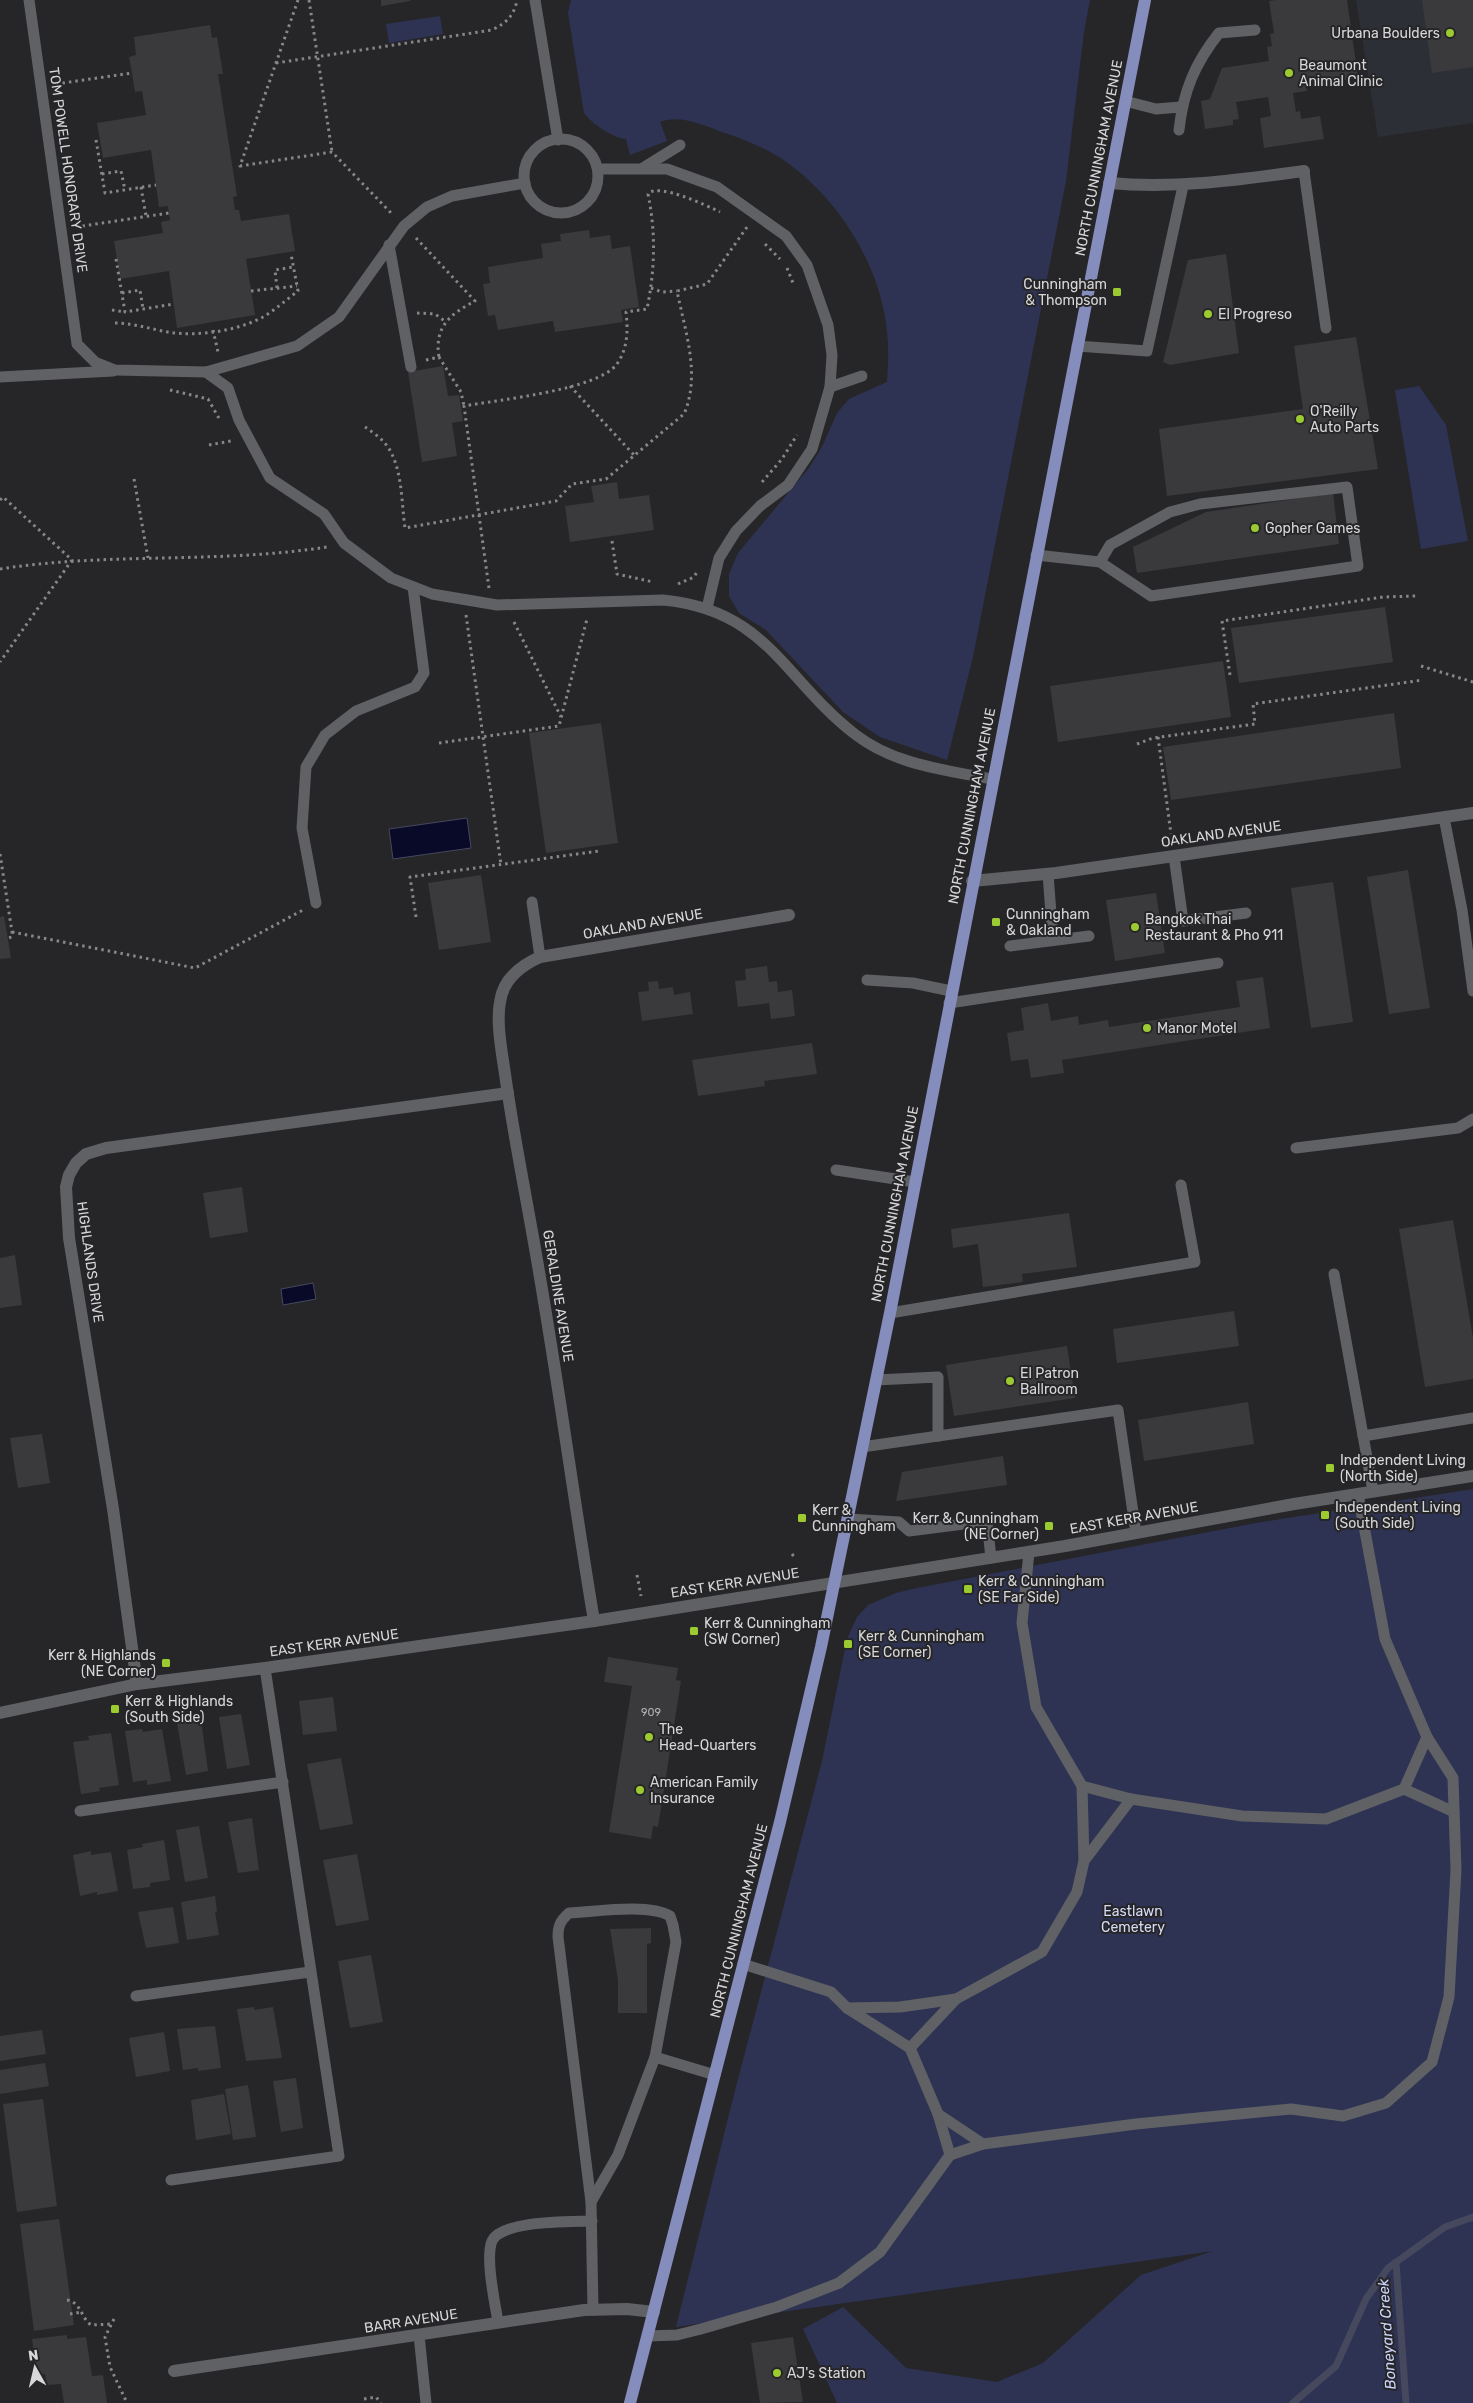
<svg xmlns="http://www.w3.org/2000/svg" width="1473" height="2403" font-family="Rubik,sans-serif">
  <rect width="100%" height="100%" fill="#262629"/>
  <path fill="#2d2f37" d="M1356,0H1473V123L1378,137Z"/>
  <g fill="#2e3353">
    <path d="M571,0H1090L1084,32L1066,181L973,657L947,760L880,737L843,712L766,630L739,613L729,596V574L738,553L809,468L822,447L837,413L849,399L887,382C888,366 889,349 887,332C881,266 839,199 785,161C766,148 743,139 722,132C704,125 679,114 660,122L667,141L630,155L626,139C613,138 592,124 584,113L568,13Z"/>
    <path d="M440,16L443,34L389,43L386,24Z"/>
    <path d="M1419,386L1446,425L1468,541L1421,549L1395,390Z"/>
    <path d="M1473,1489V2403H837L803,2329L843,2307L906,2368L997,2382L1043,2363L1141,2275L1213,2251L676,2327L732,2102L822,1761L847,1639L857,1617L868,1605L896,1593L917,1588L1256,1523Z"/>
  </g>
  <g fill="#080a28" stroke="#46485d">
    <path d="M467,818L471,848L393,859L389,829Z"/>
    <path d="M313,1283L316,1299L283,1305L281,1289Z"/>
  </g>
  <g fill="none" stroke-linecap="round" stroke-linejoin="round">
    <g stroke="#46485d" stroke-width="7">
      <path d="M1396,2262L1406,2403"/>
      <path d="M1293,2403L1336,2366L1366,2299L1388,2268L1445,2227L1473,2217"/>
    </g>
  </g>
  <g fill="#3a3a3d">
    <path d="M381,0H410V1L381,6Z"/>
    <path d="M1276,0H1347L1358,78L1306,86L1307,91L1293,93L1296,112L1300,111L1301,119L1320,116L1324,139L1264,148L1260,118L1271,116L1268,97L1236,102L1239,119L1233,120V125L1205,129L1201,101L1210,99L1222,68L1269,61L1267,47L1272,46L1270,34L1274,33L1269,1Z"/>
    <path d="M1422,0H1473V67L1432,73Z"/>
    <path d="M210,25L212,38L217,37L223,74H218L237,196L233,197L235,210H239L241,221L289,214L295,251L246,259L255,315L177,328L169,271L120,279L114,241L163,233L161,222L170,220L168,206L159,207L151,150L103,158L97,123L146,115L142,91L135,92L132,73L129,57L136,55L134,37Z"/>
    <path d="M589,230L590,238L610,235L612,249L630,246L639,307L621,310L623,322L555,332L553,321L498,330L495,315L488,316L483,284L490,283L488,267L543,258L541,244L561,241L560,234Z"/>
    <path d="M1226,254L1239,353L1170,365L1163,362L1188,260Z"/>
    <path d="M1356,337L1378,469L1167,496L1159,429L1303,409L1294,346Z"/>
    <path d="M443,366L448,396L459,395L463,421L452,423L457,456L422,462L408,372Z"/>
    <path d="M617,482L619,499L649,495L654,530L570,542L565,506L594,502L591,486Z"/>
    <path d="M1333,493L1339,544L1137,573L1133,547L1206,512Z"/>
    <path d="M1385,607L1393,662L1239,683L1231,628Z"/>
    <path d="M1223,661L1231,717L1058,742L1050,686Z"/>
    <path d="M1394,713L1401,768L1171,800L1163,747Z"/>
    <path d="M601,723L618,843L546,853L529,733Z"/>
    <path d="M1408,870L1430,1008L1389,1014L1367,877Z"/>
    <path d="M481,875L491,942L439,950L428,883Z"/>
    <path d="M1333,882L1353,1022L1311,1028L1291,888Z"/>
    <path d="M1156,893L1165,953L1115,961L1106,900Z"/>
    <path d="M4,916L11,958L0,959V917Z"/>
    <path d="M767,966L769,982L777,981L778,992L792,990L795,1016L771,1019L769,1003L738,1007L735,981L746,980L745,969Z"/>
    <path d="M1263,977L1270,1028L1062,1060L1064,1073L1031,1078L1028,1059L1011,1061L1007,1033L1024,1030L1021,1008L1048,1003L1051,1021L1078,1016L1079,1025L1108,1020L1109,1027L1240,1007L1236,981Z"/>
    <path d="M658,981L659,989L673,987L674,995L690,992L693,1014L642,1021L638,992L649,991L648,982Z"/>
    <path d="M812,1043L817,1074L764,1081L765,1086L698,1096L692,1060Z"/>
    <path d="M242,1187L248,1232L210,1238L203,1193Z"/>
    <path d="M1069,1213L1077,1267L1022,1274L1023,1282L983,1287L978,1244L953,1248L951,1229Z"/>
    <path d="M1453,1220L1473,1338V1379L1425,1387L1399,1229Z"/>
    <path d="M15,1255L22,1305L0,1308V1258Z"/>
    <path d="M1234,1311L1239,1346L1117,1363L1113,1329Z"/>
    <path d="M1067,1346L1075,1398L954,1416L946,1365Z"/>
    <path d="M1248,1402L1254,1444L1144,1461L1138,1420Z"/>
    <path d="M42,1434L50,1483L18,1488L10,1438Z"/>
    <path d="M1003,1456L1007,1485L896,1501L902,1472Z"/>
    <path d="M608,1657L678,1668L676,1680L681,1681L658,1827L653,1826L651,1839L609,1832L632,1686L604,1682Z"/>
    <path d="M333,1697L337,1731L303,1735L299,1701Z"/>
    <path d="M241,1714L250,1765L227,1769L219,1717Z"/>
    <path d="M201,1720L208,1771L186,1775L177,1723Z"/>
    <path d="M142,1729L143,1732L162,1729L171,1781L147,1785V1780L133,1782L125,1731Z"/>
    <path d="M111,1733L119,1785L99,1788L100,1791L81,1794L73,1742L89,1740L88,1736Z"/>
    <path d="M341,1758L353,1824L320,1830L307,1764Z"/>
    <path d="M252,1818L259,1870L238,1873L228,1822Z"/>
    <path d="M199,1826L208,1878L185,1882L176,1830Z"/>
    <path d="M164,1840L170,1880L150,1883V1887L133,1889L127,1850L143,1847L142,1844Z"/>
    <path d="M91,1851V1855L111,1852L118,1891L97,1895V1892L80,1896L73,1855Z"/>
    <path d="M357,1854L369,1920L336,1926L323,1860Z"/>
    <path d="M215,1896L217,1911L215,1912L219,1935L187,1940L181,1902Z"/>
    <path d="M173,1907L179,1943L146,1948L138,1912Z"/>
    <path d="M651,1928V1943L647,1944V2013H618V1980L610,1929Z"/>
    <path d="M371,1955L383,2022L350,2028L338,1961Z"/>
    <path d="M254,2007V2010L273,2007L282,2058L246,2061L237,2009Z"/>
    <path d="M215,2026L221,2068L198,2071V2068L183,2070L177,2029Z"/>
    <path d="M42,2030L46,2054L0,2061V2036Z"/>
    <path d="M164,2032L170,2071L136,2077L129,2038Z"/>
    <path d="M45,2063L49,2086L0,2094V2070Z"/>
    <path d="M296,2078L303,2128L281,2132L273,2081Z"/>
    <path d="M248,2085L256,2137L233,2140L225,2089Z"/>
    <path d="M224,2094L231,2134L196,2140L191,2100Z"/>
    <path d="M43,2099L57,2206L17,2212L3,2104Z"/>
    <path d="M59,2219L74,2325L34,2331L20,2224Z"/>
    <path d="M67,2335V2339L86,2337L92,2376L103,2375L107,2403H64L61,2384L47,2385L45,2374L37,2375L32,2339Z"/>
    <path d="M793,2337L803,2402L760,2403L751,2343Z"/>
  </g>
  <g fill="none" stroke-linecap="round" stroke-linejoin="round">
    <g stroke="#878789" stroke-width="3" stroke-dasharray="2.5 4" stroke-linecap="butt">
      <path d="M298,0L240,166L332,152L393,215"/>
      <path d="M309,0L332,152"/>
      <path d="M276,63L492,30C506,23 513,17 517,1"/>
      <path d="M56,84L132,73"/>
      <path d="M96,140L105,193L156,185"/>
      <path d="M102,174L121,171L125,190"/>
      <path d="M141,187L146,216"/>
      <path d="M76,227L169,213"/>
      <path d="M416,238L475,301C450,314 434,327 439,357"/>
      <path d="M765,244L780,259"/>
      <path d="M116,259L125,312L174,304"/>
      <path d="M787,268L793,283"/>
      <path d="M277,288L275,270L293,267"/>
      <path d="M651,288L662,292L677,291"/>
      <path d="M251,291L297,286"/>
      <path d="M122,293L140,290L143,309"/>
      <path d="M112,310L125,312"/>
      <path d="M417,313L435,314L446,322"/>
      <path d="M115,323C133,323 150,329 168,332C197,337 237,331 263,317C275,310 286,300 298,291L291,254"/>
      <path d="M213,330L218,352"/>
      <path d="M426,360L439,357L461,392L464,406"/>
      <path d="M570,386L635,456"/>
      <path d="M170,390L208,399L220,420"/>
      <path d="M365,427C371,431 378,436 383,441C403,462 401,501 405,528L556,501L572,484L606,479L684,414C701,375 685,331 677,291L707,284L747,227"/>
      <path d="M209,445L231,441"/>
      <path d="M134,479L148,558"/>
      <path d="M762,482L782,459L797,435"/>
      <path d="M0,500L3,497L72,560L0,662"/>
      <path d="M612,541L617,574L653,582"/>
      <path d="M0,569C108,552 218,564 327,547"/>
      <path d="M678,584L694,577L697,572"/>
      <path d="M489,588L464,406C497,400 598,390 617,364C628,348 628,330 626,312L647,309C655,270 656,233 648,194C657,182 708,206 720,212"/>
      <path d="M466,615L501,865"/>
      <path d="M514,622L561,717"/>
      <path d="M1421,666L1473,682"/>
      <path d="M1230,675L1222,621L1383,597L1416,596"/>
      <path d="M1158,737L1171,834"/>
      <path d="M439,743L559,726L587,619"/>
      <path d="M1137,744L1153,738L1255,724L1253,704L1423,680"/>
      <path d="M0,854L12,932V937L8,938"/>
      <path d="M416,917L410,877L599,851"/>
      <path d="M12,932L195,968L303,910"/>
      <path d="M792,1554L796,1559"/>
      <path d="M637,1575L641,1596"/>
      <path d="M67,2300C81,2302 81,2318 91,2325L112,2324"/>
      <path d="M70,2314L82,2312"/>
      <path d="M114,2319L105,2337L110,2367L127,2403"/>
      <path d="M364,2399L376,2397L381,2403"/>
    </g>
    <g stroke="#606164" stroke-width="11">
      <path d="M29,0L77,344L95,362L115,370L206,372L228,388L239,420L270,478L324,514L344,543L391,578L432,594L497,605L663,600C768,610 784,680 856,735C895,765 946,770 992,779"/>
      <path d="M535,0L558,140"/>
      <path d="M1125,101L1156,109L1181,107"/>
      <path d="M1179,130C1183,92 1195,63 1219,33L1255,30"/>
      <circle cx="561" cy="176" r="37"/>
      <path d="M643,168L680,145"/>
      <path d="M598,169H667L717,187L786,236L807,265L828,325L832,355L830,387L812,449L788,485L760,506L736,531L719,558L707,608"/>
      <path d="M1304,171L1326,328"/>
      <path d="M389,245L411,367"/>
      <path d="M1077,346L1147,351L1183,186"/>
      <path d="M206,372L297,346L339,317L404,226L427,207L452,196L525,183"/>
      <path d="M0,377L113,371"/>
      <path d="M830,387L862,376"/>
      <path d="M1036,555L1100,562L1151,596L1358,566L1347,487L1200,504L1170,512L1110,545L1100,562"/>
      <path d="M1444,817L1462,910L1473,991"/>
      <path d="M1174,856L1183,921L1246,913"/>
      <path d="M1048,874L1053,940"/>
      <path d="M532,902L540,957"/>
      <path d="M316,903L302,828L306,767L325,735L356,711L415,687L424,673L413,587"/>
      <path d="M1010,946L1089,936"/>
      <path d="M867,980L913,983L951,991"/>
      <path d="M949,1003L1218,963"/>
      <path d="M1296,1148L1458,1128L1473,1119"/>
      <path d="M836,1170L915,1182"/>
      <path d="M1334,1274L1373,1491"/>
      <path d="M890,1313L1195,1262L1181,1185"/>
      <path d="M876,1380L938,1377V1436"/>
      <path d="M1363,1436L1473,1418"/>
      <path d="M862,1447L1118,1410L1136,1533"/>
      <path d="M848,1519L899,1522L909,1531L987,1521L991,1558"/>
      <path d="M1029,1552L1022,1623L1036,1707L1082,1786L1131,1799L1242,1816L1326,1819L1404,1789L1427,1737L1385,1639L1358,1494"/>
      <path d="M1404,1789L1454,1812"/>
      <path d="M80,1811L283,1782"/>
      <path d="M1084,1861L1131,1799"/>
      <path d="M743,1964L831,1992L847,2008L910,2048L938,2114L950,2155"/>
      <path d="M136,1996L310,1972"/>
      <path d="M847,2008L900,2007L956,1999L1042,1952L1077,1892L1084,1861L1082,1786"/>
      <path d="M910,2048L956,1999"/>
      <path d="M938,2114L983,2144"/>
      <path d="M171,2180L339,2156L265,1668"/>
      <path d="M591,2202L618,2155L655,2057"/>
      <path d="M593,2310L591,2202L558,1937C558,1926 560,1921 569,1913C594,1912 648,1903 670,1916L673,1925L676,1942L655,2057L715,2075"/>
      <path d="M498,2322C495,2303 485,2258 492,2241C502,2220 570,2222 592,2221"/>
      <path d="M419,2335L426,2403"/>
      <path d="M648,2336L677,2335L701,2329L777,2307L839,2283L880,2252L950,2155L983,2144L1136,2124L1291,2109L1343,2116L1386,2103L1432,2062L1449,1997L1456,1870L1453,1778L1427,1737"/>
    </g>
    <g stroke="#606164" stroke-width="12">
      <path d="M1109,183C1176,189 1238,180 1304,171"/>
      <path d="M972,881L1056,873L1473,813"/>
      <path d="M594,1621C572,1489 555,1357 531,1226C522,1175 512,1125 505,1074C502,1053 496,1023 500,1002C503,979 520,966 540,957L789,915"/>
      <path d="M137,1684L113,1509L69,1238L66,1187L69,1175L76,1163L86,1154L106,1148L508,1093"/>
      <path d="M0,1713L137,1684L265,1668L594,1621L1065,1546L1294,1504L1473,1476"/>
      <path d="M174,2371L584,2310L627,2309L654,2312"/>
    </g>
    <path stroke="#848dbc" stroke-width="12" d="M630,2403L780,1822L821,1647L890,1313L1145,0"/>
  </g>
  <g fill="#9cca31" stroke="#262629" stroke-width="2">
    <circle cx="1450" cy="33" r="5"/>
    <circle cx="1289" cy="73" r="5"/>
    <rect x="1112" y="287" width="10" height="10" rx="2.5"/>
    <circle cx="1208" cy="314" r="5"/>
    <circle cx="1300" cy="419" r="5"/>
    <circle cx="1255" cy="528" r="5"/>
    <rect x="991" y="917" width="10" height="10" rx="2.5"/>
    <circle cx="1135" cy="927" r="5"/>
    <circle cx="1147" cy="1028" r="5"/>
    <circle cx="1010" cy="1381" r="5"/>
    <rect x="1325" y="1463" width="10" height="10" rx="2.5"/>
    <rect x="1320" y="1510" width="10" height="10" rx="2.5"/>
    <rect x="797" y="1513" width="10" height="10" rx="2.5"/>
    <rect x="1044" y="1521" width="10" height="10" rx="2.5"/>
    <rect x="963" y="1584" width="10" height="10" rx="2.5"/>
    <rect x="689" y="1626" width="10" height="10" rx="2.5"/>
    <rect x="843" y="1639" width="10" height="10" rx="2.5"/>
    <rect x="161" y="1658" width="10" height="10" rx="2.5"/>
    <rect x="110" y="1704" width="10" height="10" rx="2.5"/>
    <circle cx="649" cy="1737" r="5"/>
    <circle cx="640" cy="1790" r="5"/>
    <circle cx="777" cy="2373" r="5"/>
  </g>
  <g text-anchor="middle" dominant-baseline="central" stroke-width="4" stroke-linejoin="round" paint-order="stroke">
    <g font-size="11" fill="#b0b0b2">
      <text x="651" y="1712">909</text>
    </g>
    <g font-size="14" fill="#d7d7d9" stroke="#262629" text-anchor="start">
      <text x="1440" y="33" text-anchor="end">Urbana Boulders</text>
      <text x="1299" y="65">Beaumont<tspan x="1299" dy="16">Animal Clinic</tspan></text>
      <text x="1107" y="284" text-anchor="end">Cunningham<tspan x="1107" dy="16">&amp; Thompson</tspan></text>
      <text x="1218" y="314">El Progreso</text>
      <text x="1310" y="411">O'Reilly<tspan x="1310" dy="16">Auto Parts</tspan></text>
      <text x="1265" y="528">Gopher Games</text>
      <text x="1006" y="914">Cunningham<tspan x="1006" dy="16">&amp; Oakland</tspan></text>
      <text x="1145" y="919">Bangkok Thai<tspan x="1145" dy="16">Restaurant &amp; Pho 911</tspan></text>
      <text x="1157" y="1028">Manor Motel</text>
      <text x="1020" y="1373">El Patron<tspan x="1020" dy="16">Ballroom</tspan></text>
      <text x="1340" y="1460">Independent Living<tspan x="1340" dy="16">(North Side)</tspan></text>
      <text x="1335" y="1507">Independent Living<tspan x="1335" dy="16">(South Side)</tspan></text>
      <text x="812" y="1510">Kerr &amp;<tspan x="812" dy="16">Cunningham</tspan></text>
      <text x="1039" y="1518" text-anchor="end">Kerr &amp; Cunningham<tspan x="1039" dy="16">(NE Corner)</tspan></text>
      <text x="978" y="1581">Kerr &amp; Cunningham<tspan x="978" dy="16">(SE Far Side)</tspan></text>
      <text x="704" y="1623">Kerr &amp; Cunningham<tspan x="704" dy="16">(SW Corner)</tspan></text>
      <text x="858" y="1636">Kerr &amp; Cunningham<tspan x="858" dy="16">(SE Corner)</tspan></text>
      <text x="156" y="1655" text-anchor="end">Kerr &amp; Highlands<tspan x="156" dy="16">(NE Corner)</tspan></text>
      <text x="125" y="1701">Kerr &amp; Highlands<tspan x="125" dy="16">(South Side)</tspan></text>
      <text x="659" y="1729">The<tspan x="659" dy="16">Head-Quarters</tspan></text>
      <text x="650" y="1782">American Family<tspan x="650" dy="16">Insurance</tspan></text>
      <text x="787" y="2373">AJ's Station</text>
    </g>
    <g font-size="14" fill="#d7d7d9" stroke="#262629">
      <text transform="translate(1099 158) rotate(-79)">NORTH CUNNINGHAM AVENUE</text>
      <text transform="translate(68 170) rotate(82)">TOM POWELL HONORARY DRIVE</text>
      <text transform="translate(972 806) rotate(-79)">NORTH CUNNINGHAM AVENUE</text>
      <text transform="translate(1221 834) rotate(-8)">OAKLAND AVENUE</text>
      <text transform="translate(643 924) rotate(-10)">OAKLAND AVENUE</text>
      <text transform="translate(895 1204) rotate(-79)">NORTH CUNNINGHAM AVENUE</text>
      <text transform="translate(90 1262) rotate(82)">HIGHLANDS DRIVE</text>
      <text transform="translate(558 1296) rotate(81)">GERALDINE AVENUE</text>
      <text transform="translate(1134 1518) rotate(-10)">EAST KERR AVENUE</text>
      <text transform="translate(735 1583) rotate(-9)">EAST KERR AVENUE</text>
      <text transform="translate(334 1643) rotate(-8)">EAST KERR AVENUE</text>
      <text transform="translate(739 1921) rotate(-76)">NORTH CUNNINGHAM AVENUE</text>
      <text transform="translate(411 2321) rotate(-9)">BARR AVENUE</text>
    </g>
    <g font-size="14" fill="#d5dbf5" stroke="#262629">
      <text x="1133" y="1911">Eastlawn<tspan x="1133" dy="16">Cemetery</tspan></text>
    </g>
    <g font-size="15" font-style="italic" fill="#cbd4fb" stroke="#262629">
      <text transform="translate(1387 2334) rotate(-94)">Boneyard Creek</text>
    </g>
  </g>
  <g transform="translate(35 2368) rotate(352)" stroke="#262629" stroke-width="4" paint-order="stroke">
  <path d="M0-4L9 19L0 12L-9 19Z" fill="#d7d7d9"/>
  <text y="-8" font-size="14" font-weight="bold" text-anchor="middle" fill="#d7d7d9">N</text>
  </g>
</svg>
